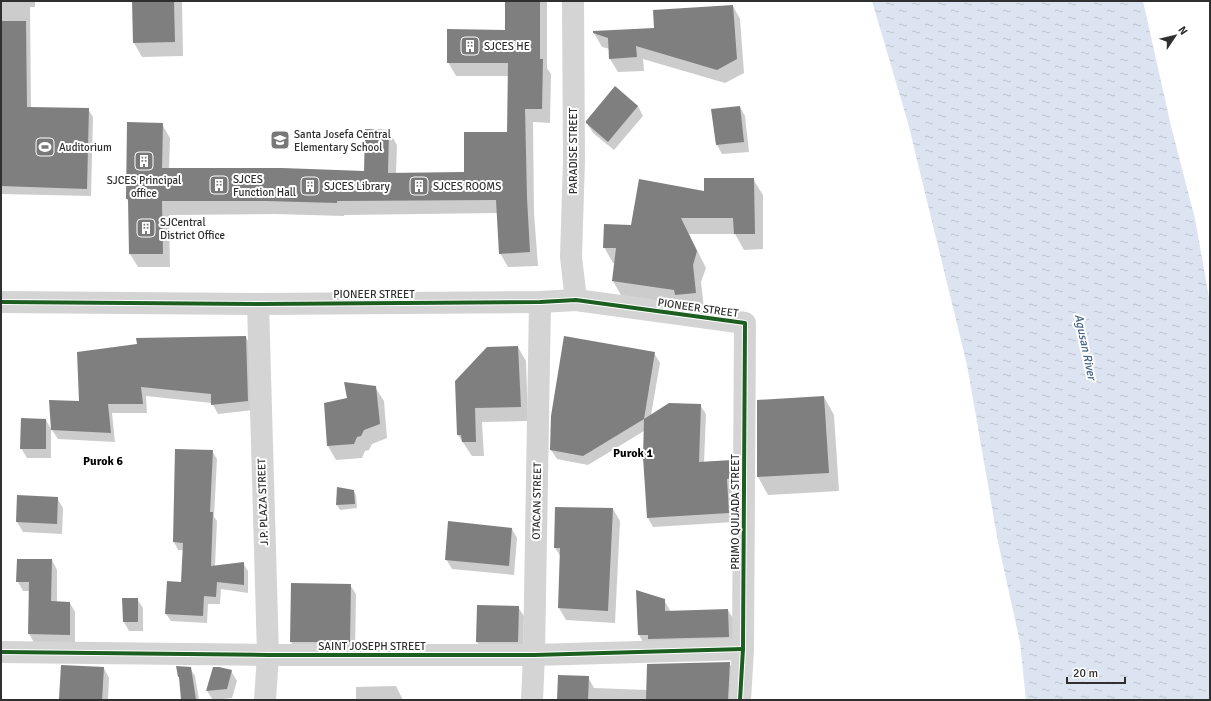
<svg xmlns="http://www.w3.org/2000/svg" width="1211" height="701" font-family="Signika,sans-serif">
  <defs>
    <pattern id="water-ripples" width="26" height="14" patternUnits="userSpaceOnUse"><rect width="26" height="14" fill="#dbe4f0"/><path d="M2 4q2-2 4 0t4 0M15 11q2-2 4 0t4 0" fill="none" stroke="#bcc4ce"/></pattern>
  </defs>
  <rect width="100%" height="100%" fill="#fff"/>
  <path fill="url(#water-ripples)" d="M872,1H1143L1171,126L1195,219L1210,303V700H1026L1020,642L998,542L967,365L908,123Z"/>
  <g fill="#0003">
    <path d="M1,1H35V7H30L31,108L88,109L93,117L91,196L1,194Z"/>
    <path d="M133,1H182L183,56L142,57L134,43Z"/>
    <path d="M506,1H547V68L551,74L550,123L533,122L534,213L538,266L508,267L500,253L498,213L344,215V216L275,214L169,215L170,267H138L130,254L129,203L127,199L162,124L170,138L169,169L365,172L389,131L397,145L396,174L465,173L508,133L509,76H456L448,62L506,31Z"/>
    <path d="M733,6L740,19L744,73L725,83L643,59L644,71L618,72L610,59V49L602,47L594,33L655,29Z"/>
    <path d="M616,88L638,106L643,116L614,150L593,133L587,123Z"/>
    <path d="M740,107L745,116L749,152L722,154L717,145L713,110Z"/>
    <path d="M753,179L763,195V249L744,250L735,234H689L706,268L701,282L704,309L622,297L613,281L615,263H613L604,247L632,226L705,192Z"/>
    <path d="M246,337L251,347L253,410L218,414L212,403L146,396L147,413H112L115,442L58,439L52,430L80,402Z"/>
    <path d="M518,347L526,361L528,421L482,422L484,456H472L458,435L456,381Z"/>
    <path d="M654,353L660,363L651,415L700,405L706,414L704,463L731,461L737,470L736,488H732L734,522L653,527L648,518L644,431L588,465L557,459L551,450Z"/>
    <path d="M375,387L384,401L387,438L372,444L369,450L365,451L362,458L336,460L328,446L348,398Z"/>
    <path d="M824,397L834,415L839,491L768,495L758,477Z"/>
    <path d="M46,420L51,429V458H27L21,448Z"/>
    <path d="M212,451L217,459L214,517L217,521L215,566L243,563L248,571V593L221,589L220,604H208L207,623L171,621L166,614L182,583L184,550H178L174,542Z"/>
    <path d="M338,489L354,491L356,496L357,508L340,510L337,505Z"/>
    <path d="M57,498L63,508L62,534L23,532L17,522Z"/>
    <path d="M613,509L620,521L615,623L566,620L559,608L561,557L555,548Z"/>
    <path d="M512,529L517,538L514,575L452,569L446,559Z"/>
    <path d="M52,560L57,570V603H70L75,612V645L35,644L29,634L30,591H23L18,582Z"/>
    <path d="M292,584L350,585L356,594L355,652H296L291,642Z"/>
    <path d="M137,599L143,608V631H129L124,622Z"/>
    <path d="M664,600L671,612L728,610L735,622L736,649L646,647L639,635Z"/>
    <path d="M518,607L524,616L523,652L483,651L477,642Z"/>
    <path d="M729,663L735,672L733,700H558L588,677L594,688L647,690Z"/>
    <path d="M62,666L104,668L109,678L108,700H60Z"/>
    <path d="M190,668L195,676L199,700H182L180,680L179,677Z"/>
    <path d="M231,671L237,681L232,698L213,700L207,691Z"/>
    <path d="M396,686L403,700H286V699L356,700V687Z"/>
  </g>
  <g fill="#7f7f7f">
    <path d="M132,1H174L175,42L133,43Z"/>
    <path d="M505,1H540V59H543L542,109H525L527,198L530,252L499,254L496,200L337,201V203L266,201H162L163,254H129L128,199H126L127,122L163,123L162,168H282L364,171L365,129L389,130L388,173L464,172V132H507L508,63H447V29L505,30Z"/>
    <path d="M733,5L737,59L717,70L636,46L637,57L609,59L608,38L593,33V31L654,28L653,10Z"/>
    <path d="M1,21H26L27,107L89,108L87,189L1,186Z"/>
    <path d="M615,86L638,106L608,142L586,123V121Z"/>
    <path d="M740,106L744,142L716,145L711,109Z"/>
    <path d="M704,178H754L755,234H734L733,218H681L697,251L693,265L696,293L675,295L674,290L612,281L616,248H603L604,224L631,225L639,179L704,191Z"/>
    <path d="M246,336L248,401L211,405V394L141,387L143,404H108L111,433L51,430L49,400L79,401L77,352L137,344L136,338Z"/>
    <path d="M564,336L655,352L644,419L583,456L550,450L551,416Z"/>
    <path d="M518,346L521,407L475,408L476,442H462L461,435H457L455,381L487,347Z"/>
    <path d="M344,382L376,386L380,424L364,430L361,436L357,437L354,444L327,446L324,403L347,398Z"/>
    <path d="M824,396L829,473L757,477V400Z"/>
    <path d="M669,403L701,404L699,462L732,460V478L727,479L729,513L647,518L643,457L644,419Z"/>
    <path d="M21,418L46,419V449H20Z"/>
    <path d="M175,449L213,450L210,512H213L211,566L244,562V585L217,582L216,597L204,596L203,616L165,614L167,581L181,582L183,543L173,542Z"/>
    <path d="M337,487L354,490L355,504L336,505Z"/>
    <path d="M17,495L58,497L57,524L16,522Z"/>
    <path d="M555,507L613,508L608,611L558,608L560,548H554Z"/>
    <path d="M448,521L512,528L509,566L445,560Z"/>
    <path d="M17,559H52L51,601L70,602V635L28,634L29,582H16Z"/>
    <path d="M291,583L351,584L350,642H290Z"/>
    <path d="M636,590L665,599V611L728,609L729,637L648,639V635H638Z"/>
    <path d="M122,598H138V622H123Z"/>
    <path d="M477,605L519,606L518,642H476Z"/>
    <path d="M730,662L728,700H646L647,664Z"/>
    <path d="M61,665L104,667L102,700L59,699Z"/>
    <path d="M176,666L191,667L196,700H181L179,677H178Z"/>
    <path d="M213,667H219L232,670L227,689L206,691Z"/>
    <path d="M558,675L589,676L588,700H557Z"/>
  </g>
  <g fill="none" stroke-linecap="round" stroke-linejoin="round">
    <g stroke="#d4d4d4" stroke-width="22">
      <path d="M573,1L574,160L571,257L576,300"/>
      <path d="M1,302L258,304L540,302L576,300L745,323L743,649L740,700"/>
      <path d="M258,304L268,655L265,700"/>
      <path d="M1,652L268,655H534L743,649"/>
      <path d="M532,700L534,655L540,302"/>
    </g>
    <defs>
      <g id="cycleway">
        <path d="M1,302L258,304L540,302L576,300L745,323L743,649L740,700"/>
        <path d="M1,652L268,655H534L743,649"/>
      </g>
    </defs>
    <use href="#cycleway" stroke="#fff" stroke-width="6"/>
    <use href="#cycleway" stroke="#1b5e20" stroke-width="4"/>
  </g>
  <defs>
    <symbol id="building-square" viewBox="-11 -11 22 22"><rect x="-9" y="-9" width="18" height="18" rx="4" fill="#787878" stroke="#fff"/><path d="M-4-6H4V6H1V3H-1V6H-4ZM-2.5-4.3h1.7v1.8h-1.7ZM.8-4.3h1.7v1.8H.8ZM-2.5-1h1.7V.8h-1.7ZM.8-1h1.7V.8H.8Z" fill="#fff"/></symbol>
    <symbol id="school-square" viewBox="-11 -11 22 22"><rect x="-9" y="-9" width="18" height="18" rx="4" fill="#787878" stroke="#fff"/><path d="M0-5L7-2L0 1L-7-2ZM-4 1L0 2.5L4 1V4Q0 6-4 4Z" fill="#fff"/></symbol>
    <symbol id="stadium-square" viewBox="-11 -11 22 22"><rect x="-9" y="-9" width="18" height="18" rx="4" fill="#787878" stroke="#fff"/><path d="M0-5a6.5 5 0 1 0 0 10a6.5 5 0 1 0 0-10ZM-3.5-1.8h7v3.6h-7Z" fill="#fff"/></symbol>
  </defs>
  <g fill-rule="evenodd">
    <use href="#building-square" x="459" y="35" width="22" height="22"/>
    <use href="#school-square" x="269" y="129" width="22" height="22"/>
    <use href="#stadium-square" x="34" y="136" width="22" height="22"/>
    <use href="#building-square" x="133" y="150" width="22" height="22"/>
    <use href="#building-square" x="208" y="174" width="22" height="22"/>
    <use href="#building-square" x="299" y="175" width="22" height="22"/>
    <use href="#building-square" x="408" y="175" width="22" height="22"/>
    <use href="#building-square" x="135" y="217" width="22" height="22"/>
  </g>
  <g text-anchor="middle" dominant-baseline="central" stroke-width="4" stroke-linejoin="round" paint-order="stroke">
    <g font-size="11" fill="#2f2f2f" stroke="#fff" text-anchor="start">
      <text x="484" y="46">SJCES HE</text>
      <text x="294" y="134">Santa Josefa Central<tspan x="294" dy="13">Elementary School</tspan></text>
      <text x="59" y="147">Auditorium</text>
      <text x="233" y="179">SJCES<tspan x="233" dy="13">Function Hall</tspan></text>
      <text x="144" y="180" text-anchor="middle">SJCES Principal<tspan x="144" dy="13">office</tspan></text>
      <text x="324" y="186">SJCES Library</text>
      <text x="433" y="186">SJCES ROOMS</text>
      <text x="160" y="222">SJCentral<tspan x="160" dy="13">District Office</tspan></text>
    </g>
    <g font-size="11" fill="#2f2f2f" stroke="#fff">
      <text transform="translate(573 151) rotate(-90)">PARADISE STREET</text>
      <text x="374" y="294">PIONEER STREET</text>
      <text transform="translate(698 308) rotate(8)">PIONEER STREET</text>
      <text transform="translate(537 501) rotate(-89)">OTACAN STREET</text>
      <text transform="translate(263 502) rotate(-92)">J.P. PLAZA STREET</text>
      <text transform="translate(735 512) rotate(-90)">PRIMO QUIJADA STREET</text>
      <text x="372" y="646">SAINT JOSEPH STREET</text>
    </g>
    <g font-size="12" font-style="italic" fill="#44628a" stroke="#fff">
      <text transform="translate(1085 347) rotate(78)">Agusan River</text>
    </g>
    <g font-size="12" font-weight="bold" fill="#000" stroke="#fff">
      <text x="633" y="453">Purok 1</text>
      <text x="103" y="461">Purok 6</text>
    </g>
  </g>
  <rect width="1211" height="701" fill="none" stroke="#2f2f2f" stroke-width="4"/>
  <g transform="translate(1175 36) rotate(55)" stroke="#ffffff" stroke-width="3" paint-order="stroke">
  <path d="M0-3L7 15L0 10L-7 15Z" fill="#2f2f2f"/>
  <text y="-6" font-size="11" font-weight="bold" text-anchor="middle" fill="#2f2f2f">N</text>
  </g>
  <path d="M1067 677v6h58v-6" fill="none" stroke="#2f2f2f" stroke-width="2"/>
  <text x="1073" y="677" font-size="12" fill="#2f2f2f" stroke="#ffffff" stroke-width="3" paint-order="stroke">20 m</text>
</svg>
